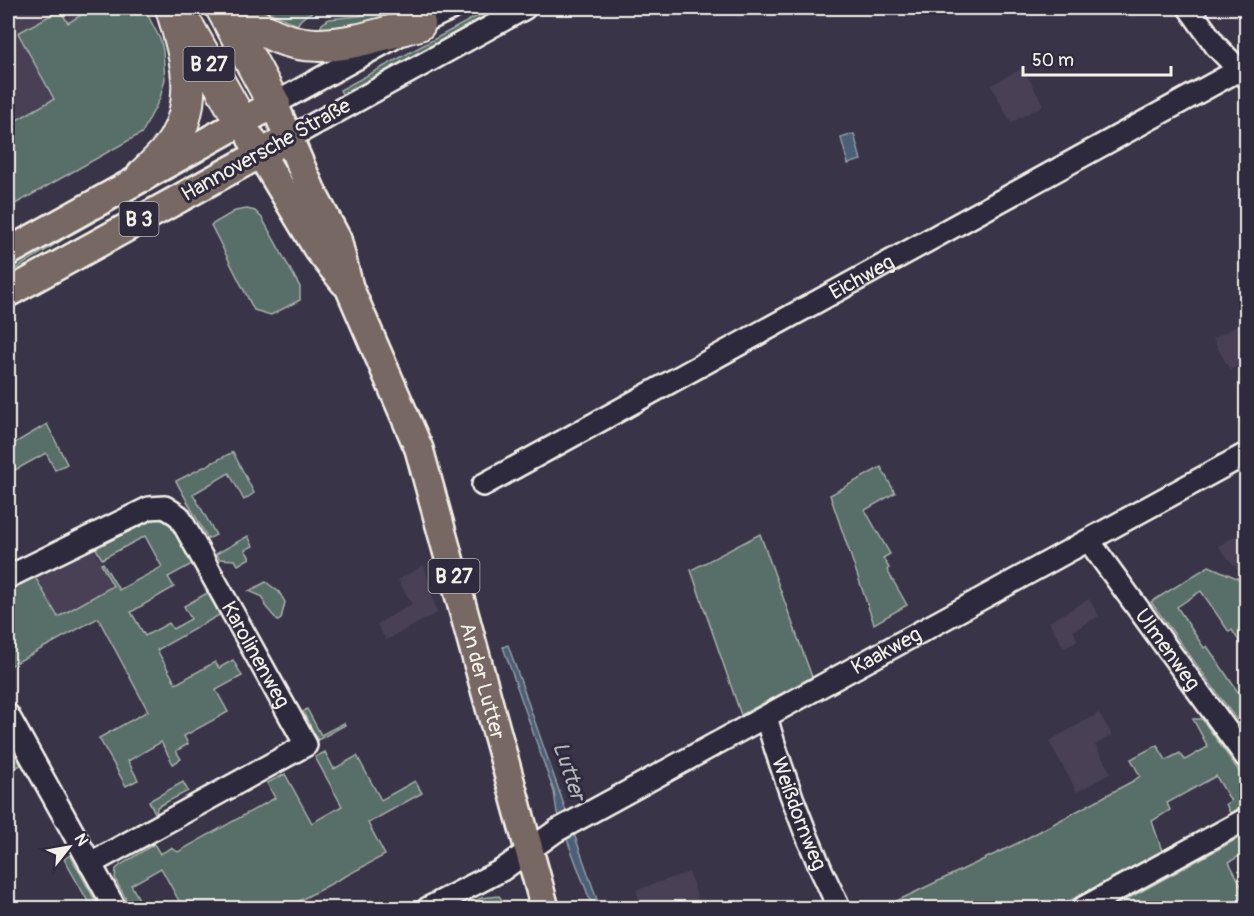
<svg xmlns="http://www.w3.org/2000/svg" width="1254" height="916" font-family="Pangolin,sans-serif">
  <rect width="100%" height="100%" fill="#3a3449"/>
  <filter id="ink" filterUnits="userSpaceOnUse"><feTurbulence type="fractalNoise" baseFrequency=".0167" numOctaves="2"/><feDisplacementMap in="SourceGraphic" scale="12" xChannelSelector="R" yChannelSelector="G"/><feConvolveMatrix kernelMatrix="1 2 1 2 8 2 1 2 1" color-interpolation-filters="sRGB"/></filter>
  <g filter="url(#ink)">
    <g fill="#484057">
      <path d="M8,8H144L161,41L165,64V79L160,98L142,133L8,208Z"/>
      <path d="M1023,68L1043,105L1011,123L991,85Z"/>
      <path d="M1246,321V361L1230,370L1213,339Z"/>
      <path d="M1246,530V580L1218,546Z"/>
      <path d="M93,548L114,586L57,617L35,577Z"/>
      <path d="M424,565L437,613L386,640L377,624L412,604L398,580Z"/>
      <path d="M1089,599L1099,616L1073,631L1078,640L1064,648L1049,622Z"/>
      <path d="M1099,713L1112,735L1095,745L1111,773L1077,792L1049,741Z"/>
      <path d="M689,872L700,906L711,903L713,908H642L636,890Z"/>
    </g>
    <g fill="#596e67" stroke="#a6b0a8" stroke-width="1.5">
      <path d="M93,8H144L161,41L163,51L165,79L160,98L142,133L8,208V125L54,99L18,33L60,10L68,23Z"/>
      <path d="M261,8H330C317,9 304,13 297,25Z"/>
      <path d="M387,8H407C380,21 350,29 320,29L322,24L329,19L358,16Z"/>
      <path d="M492,8H504L343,96L340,90Z"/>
      <path d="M203,154L206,160L62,240L8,274V263Z"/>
      <path d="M247,209L255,211L262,218L300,287V300L271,315L254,310L211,225L235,211Z"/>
      <path d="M47,424L67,464L55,470L46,453L8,474V447Z"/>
      <path d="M233,452L254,493L244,500L229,473L193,494L216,535L208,539L176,481Z"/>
      <path d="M881,467L895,493L865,510L890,554L883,558L889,568L887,570L907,605L874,624L830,495Z"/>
      <path d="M157,518L172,522L194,563L168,577L174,587L131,612L145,636L169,623L173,629L191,619L184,606L209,592L221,614L157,650L176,684L215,662L219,668L233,660L242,676L216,690L228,712L184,736L188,744L176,751L181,759L173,764L161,742L128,761L138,780L126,786L99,738L148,711L98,618L8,667V590L35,577L58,617L113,586L101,564L103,563L119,590L162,567L145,536L102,559L95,547Z"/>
      <path d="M760,534L812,677L741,715L691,570Z"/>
      <path d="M248,536L253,546L245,550L250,558L238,565L235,560L219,559L216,554Z"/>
      <path d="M1209,566L1246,582V652L1232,630L1229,632L1201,591L1177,607L1204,648L1207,646L1246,704V733L1151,602Z"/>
      <path d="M266,582L279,592L285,602L281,619L278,621L265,606L263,597L249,591Z"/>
      <path d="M307,709L321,735L344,723L345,725L318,740L303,712Z"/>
      <path d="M1193,719H1202L1246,781V804L1230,813L1226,804L1231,801L1216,776L1167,803L1170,810L1152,821L1162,851L1056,908H882L1018,843L1133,781L1140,776L1131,759L1157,745L1166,760L1180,753L1185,760L1208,747Z"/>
      <path d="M8,740L21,765L15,768L8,754Z"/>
      <path d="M325,752L334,769L357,756L381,800L415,781L422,793L368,823L385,855L286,908H183L161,868L131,885L144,908H131L115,879L116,869L122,864L154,844L160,854L171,848L178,852L275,798L267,783L285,774L312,823L342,806L315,757Z"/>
      <path d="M183,782L188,791L157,807L156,815L149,801Z"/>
      <path d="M1246,834V852L1229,862L1246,895V908H1111Z"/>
      <path d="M70,855L96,902L90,905L64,859Z"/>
      <path d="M499,896L508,908H460L481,898Z"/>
    </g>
    <g fill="#4c6077" stroke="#8f9aa4" stroke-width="1.5">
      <path d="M854,134L861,160L848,164L841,138Z"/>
      <path d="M508,645L600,908H593L557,813L554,792L503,647Z"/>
    </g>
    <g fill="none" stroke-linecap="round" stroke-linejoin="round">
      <defs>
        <g id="minor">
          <path d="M1189,8L1216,46L1246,77"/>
          <path d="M274,104L419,24L453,8"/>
          <path d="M289,138L525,8"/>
          <path id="s1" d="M483,485L1246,66"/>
          <path id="s2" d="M1089,541L1246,757"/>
          <path id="s3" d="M8,577L149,508L165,507L179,516L306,745L90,864"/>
          <path d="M8,715L115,908"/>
          <path id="s4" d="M766,717C785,783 809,847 839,908"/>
          <path id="s5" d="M428,908L502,870L556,831L1246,454"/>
          <path d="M1083,908L1246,819"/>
        </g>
        <g id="major">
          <path d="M251,138L317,248L344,282"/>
          <path id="s6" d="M8,252L274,104L313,194L337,239L349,287L419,449L545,908"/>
          <path d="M8,293L289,138"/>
        </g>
        <g id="highway">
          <path d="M222,8L274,104"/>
          <path d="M235,8C294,66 350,43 419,24"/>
          <path d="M189,29L241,122"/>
          <path d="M143,175C153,165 166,154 174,141C200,97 185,53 172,8"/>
        </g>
      </defs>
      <use href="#minor" stroke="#f4f1e8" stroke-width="26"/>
      <use href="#major" stroke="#f4f1e8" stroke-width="32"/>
      <use href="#highway" stroke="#f4f1e8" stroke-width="36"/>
      <use href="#minor" stroke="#2f2a3d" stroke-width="21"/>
      <use href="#major" stroke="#776864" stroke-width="27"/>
      <use href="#highway" stroke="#776864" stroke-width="32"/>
    </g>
  </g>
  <g text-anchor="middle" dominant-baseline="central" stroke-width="6" stroke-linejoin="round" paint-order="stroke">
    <g fill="#2f2a3d" stroke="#b9b5b5" stroke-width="1.5">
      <rect x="183.5" y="47" width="51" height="34" rx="4.5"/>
      <rect x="119.5" y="202" width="39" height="34" rx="4.5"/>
      <rect x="428.5" y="559" width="51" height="34" rx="4.5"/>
    </g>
    <g font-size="20" font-weight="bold" fill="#f4f1e8">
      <text x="209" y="64">B 27</text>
      <text x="139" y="219">B 3</text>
      <text x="454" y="576">B 27</text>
    </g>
    <g font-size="21" fill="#f4f1e8" stroke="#2f2a3d">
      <text transform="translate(266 150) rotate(-29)">Hannoversche Straße</text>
      <text stroke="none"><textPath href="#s1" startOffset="432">Eichweg</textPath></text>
      <text stroke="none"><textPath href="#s2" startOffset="134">Ulmenweg</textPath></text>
      <text stroke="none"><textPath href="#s5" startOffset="526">Kaakweg</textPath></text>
      <text stroke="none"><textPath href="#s3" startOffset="348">Karolinenweg</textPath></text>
      <text stroke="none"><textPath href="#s6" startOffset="920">An der Lutter</textPath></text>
      <text stroke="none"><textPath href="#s4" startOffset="102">Weißdornweg</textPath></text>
    </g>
    <g font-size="22" font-style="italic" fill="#b1b7bb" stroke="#2f2a3d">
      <text transform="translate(569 771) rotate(71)">Lutter</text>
    </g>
  </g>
  <rect width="1254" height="916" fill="none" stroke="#2f2a3d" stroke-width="30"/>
  <rect x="15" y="15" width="1224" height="886" fill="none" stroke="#f4f1e8" stroke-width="2" filter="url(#ink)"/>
  <g transform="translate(69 847) rotate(59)" stroke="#2f2a3d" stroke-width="4.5" paint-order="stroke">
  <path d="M0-4.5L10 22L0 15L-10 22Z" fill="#f4f1e8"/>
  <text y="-9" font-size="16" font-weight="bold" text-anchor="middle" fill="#f4f1e8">N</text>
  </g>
  <path d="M1023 66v9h148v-9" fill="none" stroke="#f4f1e8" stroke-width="3"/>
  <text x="1032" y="66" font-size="18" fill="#f4f1e8" stroke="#2f2a3d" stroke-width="4.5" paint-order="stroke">50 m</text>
</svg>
